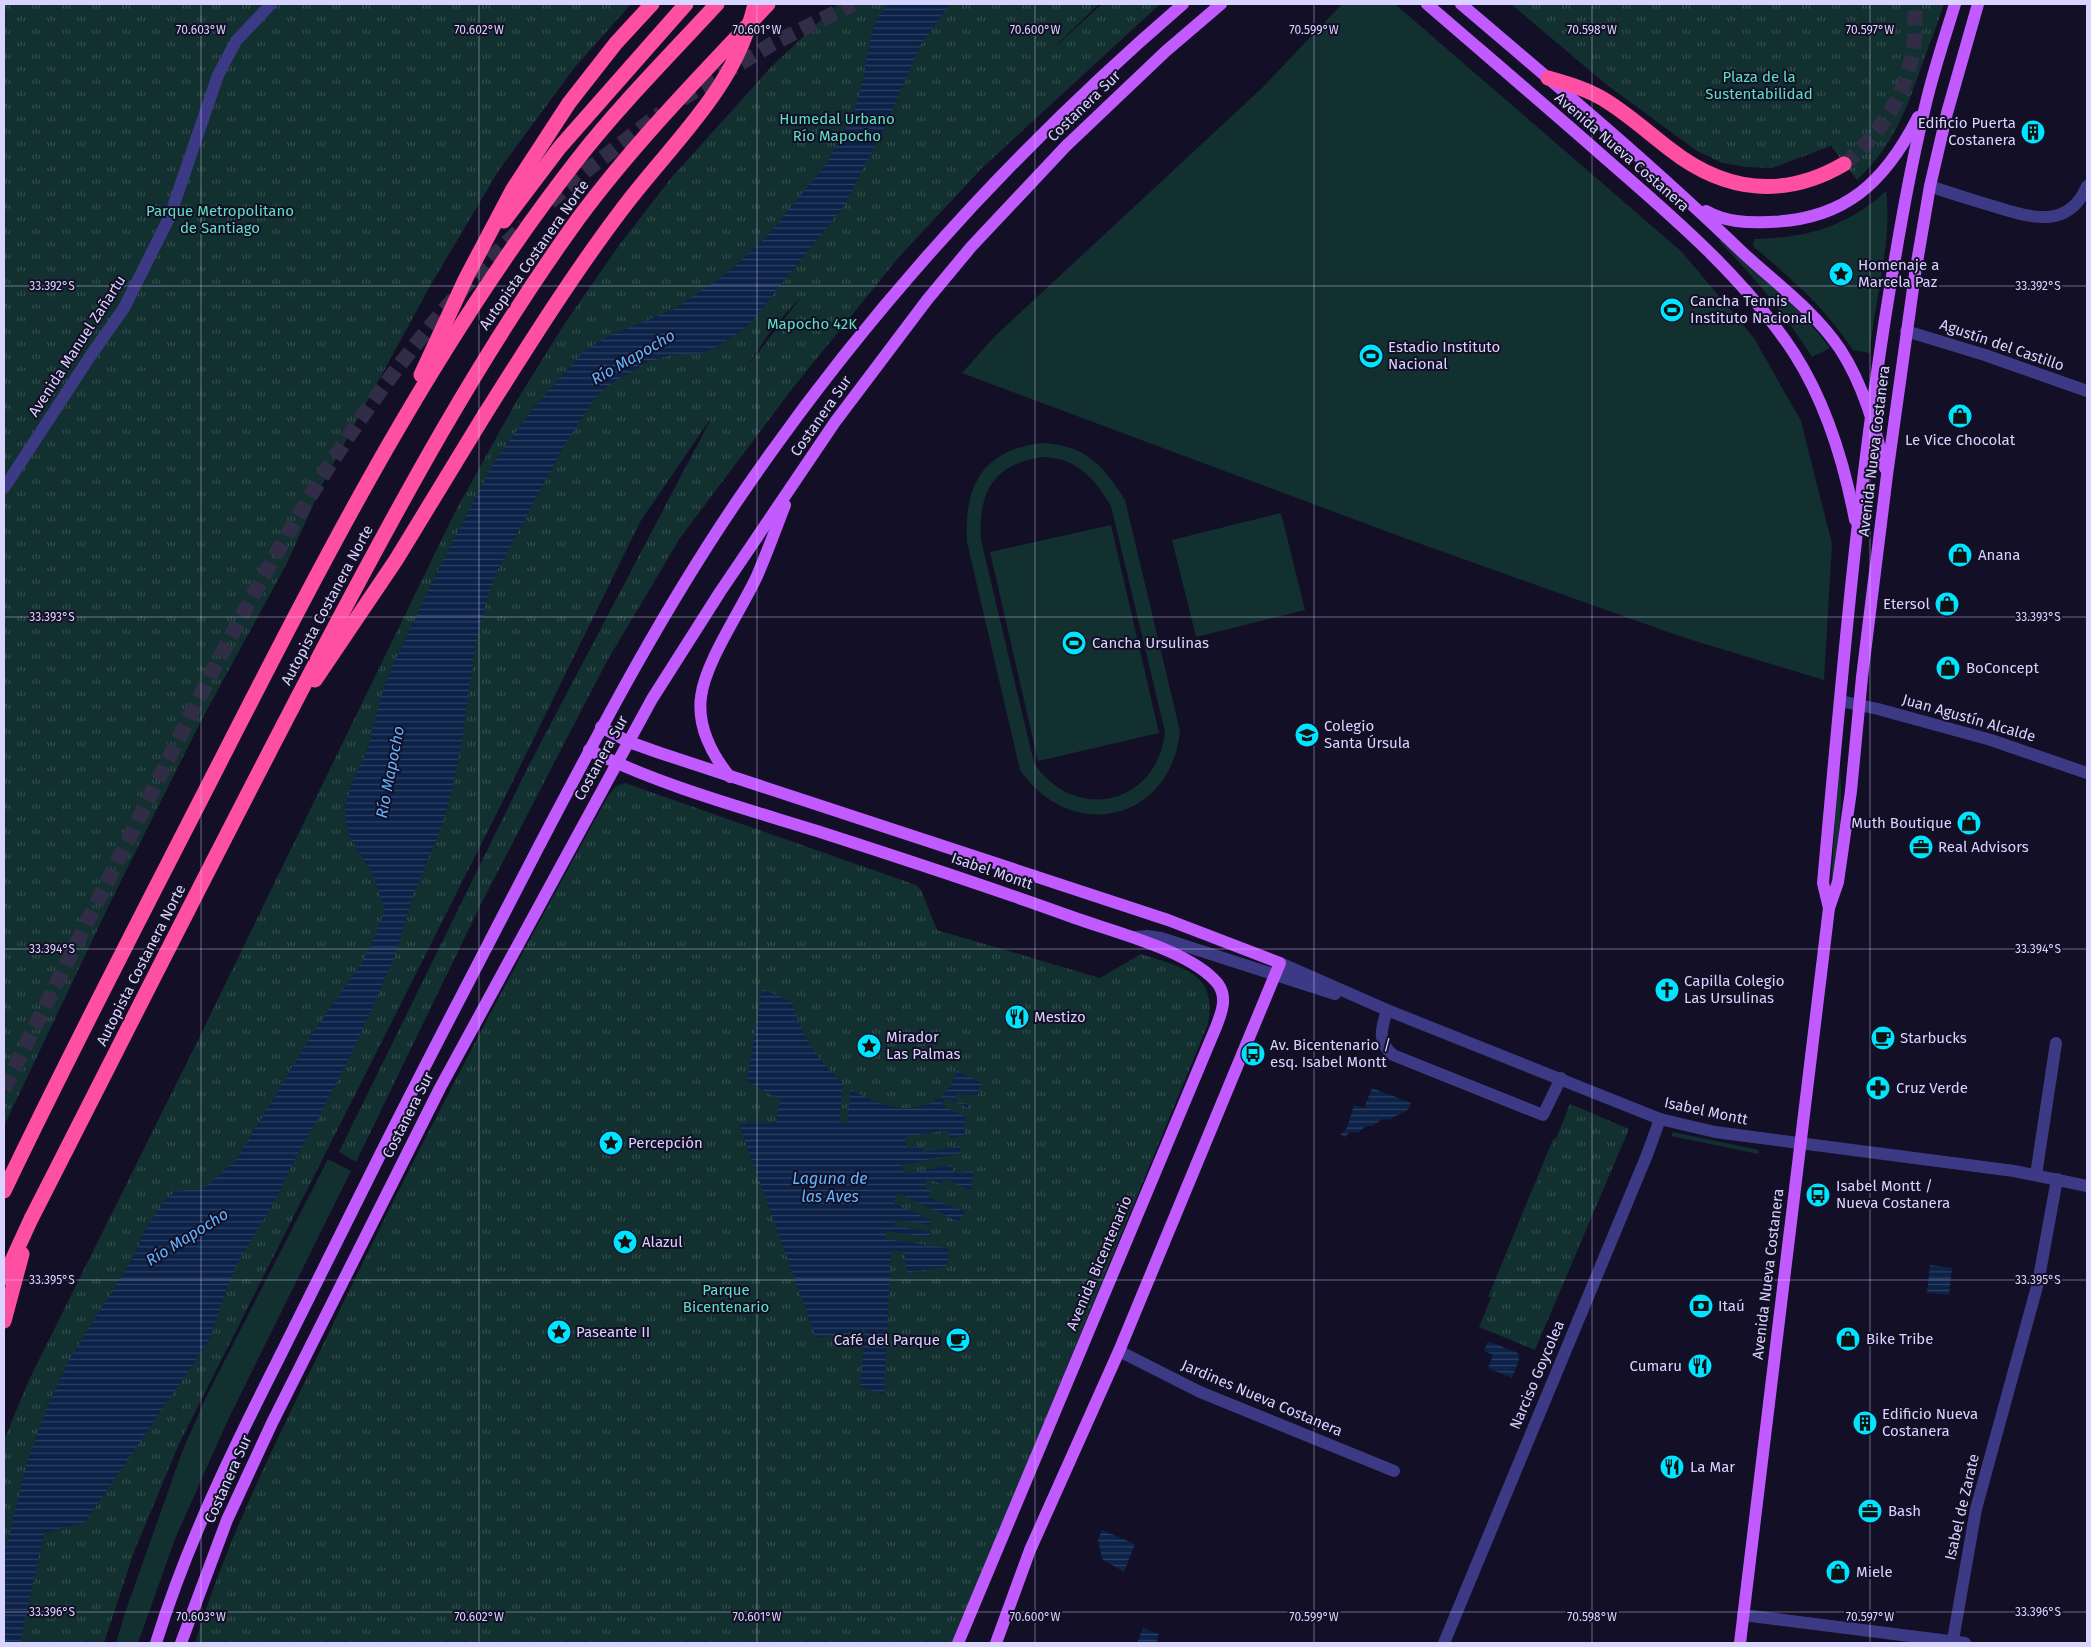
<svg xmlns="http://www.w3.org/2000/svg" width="2091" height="1647" font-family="'Fira Sans',sans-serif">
  <defs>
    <pattern id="park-tufts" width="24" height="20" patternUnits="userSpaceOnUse" patternTransform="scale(1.25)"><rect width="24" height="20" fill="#12302f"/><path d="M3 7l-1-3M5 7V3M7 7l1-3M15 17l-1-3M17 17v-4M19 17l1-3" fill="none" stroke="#344d4e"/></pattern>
    <pattern id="water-rules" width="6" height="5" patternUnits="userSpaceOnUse" patternTransform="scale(1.25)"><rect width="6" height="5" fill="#0c2248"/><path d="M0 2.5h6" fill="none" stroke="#2f4163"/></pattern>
  </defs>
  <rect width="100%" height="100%" fill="#130f26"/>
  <g fill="#12302f" fill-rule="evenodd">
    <path d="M1342,4H1395L1682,252L1754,338L1801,421L1832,544L1824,680L1682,637L1407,539L962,373L994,337L1262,88Z"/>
    <path d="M1886,191C1893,241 1874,300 1870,353L1853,350C1824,306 1792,280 1753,246L1754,239C1806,238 1847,227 1886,191Z"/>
    <path d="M1721,240C1759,275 1799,306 1830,348L1812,357C1783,312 1756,279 1719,241Z"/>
    <path d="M1041,443C1086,445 1103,465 1125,500L1180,731C1171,822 1071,844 1020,770L967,542C964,486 982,451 1041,443ZM1044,457C1078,459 1094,478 1111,506L1165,732C1157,805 1075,824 1034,763L981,540C978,493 993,463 1044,457Z"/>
    <path d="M1281,513L1305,610L1196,637L1172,540Z"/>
    <path d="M1111,525L1159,733L1038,761L990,552Z"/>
    <path d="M1839,759C1844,802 1839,843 1831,886Z"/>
    <path d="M1673,1132L1759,1150L1758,1154L1671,1136Z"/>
    <path d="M1562,1137L1504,1296L1488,1297L1553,1139Z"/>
    <path d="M328,1159L351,1171L227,1422L175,1539L138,1643H116L126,1610L182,1452L206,1397Z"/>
  </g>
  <g fill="url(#park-tufts)" fill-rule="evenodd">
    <path d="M4,4H631L575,67L499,170L430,286L325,479L286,565L202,719L110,903L4,1126Z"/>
    <path d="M838,4H1099L1047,54L1102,4H1160L982,168L899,257L792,389L680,538L607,661L481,904L356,1162L339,1152L527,769L713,415L640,522L506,795L179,1444L134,1552L104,1643H4V1440L29,1380L201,1034L455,512L517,400L565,323L620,244L672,177L772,66ZM799,299V300L745,369L773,328Z"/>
    <path d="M1511,4H1944C1938,23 1930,42 1923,62C1907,108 1894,145 1857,180L1831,146L1772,168L1747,167L1722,163L1697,151L1607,85Z"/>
    <path d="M625,783L916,885L921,890L937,930L1100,978L1141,954C1181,968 1218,971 1208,1024L953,1643H195C228,1535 281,1432 330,1330C417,1149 511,972 608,796L616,786Z"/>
    <path d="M1570,1104L1629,1129L1535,1350L1479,1327Z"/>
  </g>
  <g fill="url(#water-rules)">
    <path d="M888,4H950L921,44L884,128L844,206L749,325L713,349L703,353L672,355L650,361L609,385L595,398L568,439L497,571L487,599L475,647L460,753L450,798L443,823L413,896L393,961L356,1044L317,1121L295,1159L271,1208L239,1260L227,1287L210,1338L196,1360L85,1522C71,1527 57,1528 44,1534L20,1643H4V1555L27,1462L46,1410L69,1360L133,1258L144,1232L165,1199L176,1191L203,1189L237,1159L312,1034L364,959L373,941L385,909L374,877L350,837L346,823L345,808L351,785L369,745L382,692L394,663L439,568L494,462L534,407L585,350L610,335L675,309L732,269L768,235L827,163L855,109L862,83L872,31L877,18Z"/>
    <path d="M762,989L792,1002C801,1036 817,1059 843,1083L839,1123H847L851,1089C863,1096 876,1103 890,1106C919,1113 952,1101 956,1070L984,1084L979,1087L978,1095L956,1094V1101L968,1104V1108L946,1098L941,1105L966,1117L964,1136L950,1138L948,1130L905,1137L906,1148L922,1146L923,1152L960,1146L961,1153L902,1165L904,1174L952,1165L953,1173L974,1170L971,1191L944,1178L942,1184L927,1179L925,1188L931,1189L928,1197L965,1212L959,1222L898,1193L893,1203L931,1220V1225L895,1220V1226L930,1232V1237L886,1231L885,1239L949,1248L947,1266L907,1273L904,1251L891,1250L884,1394L860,1387L865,1330L816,1338L739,1124L776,1123L780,1100L747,1081Z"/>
    <path d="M1372,1088L1411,1103C1410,1113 1397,1113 1390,1120L1382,1119L1373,1126H1366L1358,1133L1350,1132L1344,1138L1341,1134L1347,1128L1354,1105L1364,1108Z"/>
    <path d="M1930,1265L1952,1268L1949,1295L1927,1293Z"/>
    <path d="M1488,1341L1518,1353L1519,1360L1512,1378L1488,1368L1493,1355L1484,1351Z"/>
    <path d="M1102,1530L1135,1544L1124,1572L1102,1559L1098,1540Z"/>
    <path d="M1143,1628L1159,1634L1156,1643H1137Z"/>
  </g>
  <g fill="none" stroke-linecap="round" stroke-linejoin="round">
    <g stroke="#312d47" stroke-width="15" stroke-dasharray="15 8" stroke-linecap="butt">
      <path d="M682,99L772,44L853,4"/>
      <path d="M1844,164C1892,125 1922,67 1914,4"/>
      <path d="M550,202L587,170L661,113"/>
      <path d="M4,1089C57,982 110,876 163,770C261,572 362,379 524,226"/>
    </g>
    <g stroke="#3d3a85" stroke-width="12">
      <path d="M1930,186C1949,193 1967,198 1986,204C2023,215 2067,234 2087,186"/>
      <path d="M1906,331L1985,355L2087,391"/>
      <path d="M4,488L91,355L124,308L170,216L218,75L236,41L271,4"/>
      <path d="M1840,701L1878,709L1991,740L2087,773"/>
      <path d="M1134,937L1147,936L1161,938L1335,994"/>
      <path d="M1280,963L1387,1010L1660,1119L1715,1132L2014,1171L2087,1186"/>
      <path d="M1387,1010C1382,1028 1376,1041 1393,1055L1543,1115L1561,1078"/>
      <path d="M2036,1175L2056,1043"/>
      <path d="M1119,1351L1200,1392L1394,1471"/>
      <path d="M1743,1615L1965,1643"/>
      <path d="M1953,1640L1976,1509L2038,1283L2057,1179"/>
      <path d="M1444,1643L1647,1155L1660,1119"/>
    </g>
    <g stroke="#c25bff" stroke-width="12">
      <path d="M1427,4C1486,55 1546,106 1605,158C1673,217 1744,277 1794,353C1826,403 1844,462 1855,520"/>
      <path d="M1461,4C1556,85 1651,164 1741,251C1775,283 1813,309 1840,349C1863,384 1875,427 1885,468"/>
      <path d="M1706,211C1725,222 1747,223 1769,222C1845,220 1885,182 1918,117"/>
      <path d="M601,727L629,742L660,753L1168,920L1280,963L1119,1351L1030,1550L996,1643"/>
      <path d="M589,750C662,786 740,807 817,831C904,859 990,887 1075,918C1114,932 1192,951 1218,984C1228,998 1221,1014 1216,1027L958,1643"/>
      <path d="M730,777C712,755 697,726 701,697C705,662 742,609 757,576C767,553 776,528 785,505"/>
      <path d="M1829,908L1823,883C1841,688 1857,493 1888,300C1899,234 1910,168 1926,103C1934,69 1945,37 1955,4"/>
      <path d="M156,1643C186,1546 230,1455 276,1364C311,1294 346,1223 381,1153C432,1051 486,949 538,848C602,726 666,604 744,491C868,310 1017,147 1183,4"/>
      <path d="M181,1643L227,1520L272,1423L440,1088L652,699L720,592L835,422L927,300L971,247L1066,146L1166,51L1221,4"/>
      <path d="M1740,1643L1829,908L1838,882L1851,791L1862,677L1887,475L1915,274L1930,186L1947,113L1978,4"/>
    </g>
    <g stroke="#ff4fa3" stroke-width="15">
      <path d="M1548,78C1569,84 1590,90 1608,102C1630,116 1650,134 1671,150C1725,192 1784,199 1844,164"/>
      <path d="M504,221L560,147L686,4"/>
      <path d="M421,375L466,278L513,189L569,103L616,43L652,4"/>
      <path d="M315,680L396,560L485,414"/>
      <path d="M4,1191C72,1048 146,907 218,766C325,557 432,346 577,160C620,105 670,55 717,4"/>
      <path d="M4,1278L31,1219C128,1029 223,839 322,651C400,503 480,355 578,219C635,142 702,74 768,4"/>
      <path d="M4,1321L22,1254"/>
    </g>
    <path stroke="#ff4fa3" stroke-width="15" d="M485,414C528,346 571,277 620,212C671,143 735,91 755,4"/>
  </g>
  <path fill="none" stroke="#d9d4ff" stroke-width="1" stroke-opacity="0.45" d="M201,4V1643M479,4V1643M757,4V1643M1035,4V1643M1314,4V1643M1592,4V1643M1870,4V1643M4,286H2087M4,617H2087M4,949H2087M4,1280H2087M4,1612H2087"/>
  <defs>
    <symbol id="building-disc" viewBox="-11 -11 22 22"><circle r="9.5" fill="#00e5ff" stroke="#130f26"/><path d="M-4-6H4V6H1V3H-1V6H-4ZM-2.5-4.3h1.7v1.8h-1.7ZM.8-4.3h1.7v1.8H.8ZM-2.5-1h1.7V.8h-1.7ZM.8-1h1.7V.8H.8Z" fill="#111"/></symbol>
    <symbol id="sight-disc" viewBox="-11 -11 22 22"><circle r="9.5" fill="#00e5ff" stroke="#130f26"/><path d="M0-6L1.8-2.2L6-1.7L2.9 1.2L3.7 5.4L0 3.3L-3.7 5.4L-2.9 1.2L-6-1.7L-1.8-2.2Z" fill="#111"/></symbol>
    <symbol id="stadium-disc" viewBox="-11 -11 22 22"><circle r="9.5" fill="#00e5ff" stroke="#130f26"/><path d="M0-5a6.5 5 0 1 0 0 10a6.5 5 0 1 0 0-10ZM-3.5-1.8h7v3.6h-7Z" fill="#111"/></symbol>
    <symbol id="shop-disc" viewBox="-11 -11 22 22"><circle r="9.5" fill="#00e5ff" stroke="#130f26"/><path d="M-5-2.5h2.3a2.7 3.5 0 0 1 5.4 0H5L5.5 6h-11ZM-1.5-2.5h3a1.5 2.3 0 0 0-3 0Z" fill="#111"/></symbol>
    <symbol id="school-disc" viewBox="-11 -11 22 22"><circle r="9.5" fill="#00e5ff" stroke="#130f26"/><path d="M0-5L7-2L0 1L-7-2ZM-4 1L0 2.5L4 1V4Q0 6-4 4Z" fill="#111"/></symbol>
    <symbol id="office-disc" viewBox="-11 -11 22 22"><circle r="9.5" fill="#00e5ff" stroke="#130f26"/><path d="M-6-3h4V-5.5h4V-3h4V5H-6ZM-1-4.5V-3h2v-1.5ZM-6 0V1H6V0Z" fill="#111"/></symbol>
    <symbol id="church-disc" viewBox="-11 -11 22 22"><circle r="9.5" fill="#00e5ff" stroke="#130f26"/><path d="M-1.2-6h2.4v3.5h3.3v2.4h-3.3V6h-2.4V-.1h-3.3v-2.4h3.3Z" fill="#111"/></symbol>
    <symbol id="restaurant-disc" viewBox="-11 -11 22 22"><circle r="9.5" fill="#00e5ff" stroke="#130f26"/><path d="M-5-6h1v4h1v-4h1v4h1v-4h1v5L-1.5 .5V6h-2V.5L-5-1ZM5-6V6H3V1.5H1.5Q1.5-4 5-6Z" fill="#111"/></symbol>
    <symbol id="cafe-disc" viewBox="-11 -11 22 22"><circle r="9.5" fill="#00e5ff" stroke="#130f26"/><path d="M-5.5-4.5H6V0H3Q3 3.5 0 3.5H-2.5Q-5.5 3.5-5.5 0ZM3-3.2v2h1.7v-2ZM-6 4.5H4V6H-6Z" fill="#111"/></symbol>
    <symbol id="bus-disc" viewBox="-11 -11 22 22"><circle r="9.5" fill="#00e5ff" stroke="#130f26"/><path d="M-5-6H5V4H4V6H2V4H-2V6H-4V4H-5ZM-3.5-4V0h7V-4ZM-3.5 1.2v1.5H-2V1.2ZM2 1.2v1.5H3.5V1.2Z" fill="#111"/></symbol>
    <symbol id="pharmacy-disc" viewBox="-11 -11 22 22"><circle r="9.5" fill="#00e5ff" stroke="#130f26"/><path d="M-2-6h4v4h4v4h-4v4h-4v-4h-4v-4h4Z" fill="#111"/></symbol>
    <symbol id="bank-disc" viewBox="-11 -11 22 22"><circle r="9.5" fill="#00e5ff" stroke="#130f26"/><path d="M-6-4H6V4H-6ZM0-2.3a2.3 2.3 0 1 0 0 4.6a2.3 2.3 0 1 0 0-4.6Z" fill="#111"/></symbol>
  </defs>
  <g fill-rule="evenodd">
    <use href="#building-disc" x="2019" y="118" width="28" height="28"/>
    <use href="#sight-disc" x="1827" y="260" width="28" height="28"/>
    <use href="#stadium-disc" x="1658" y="296" width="28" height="28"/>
    <use href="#stadium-disc" x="1357" y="342" width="28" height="28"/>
    <use href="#shop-disc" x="1946" y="402" width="28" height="28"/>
    <use href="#shop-disc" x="1946" y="541" width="28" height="28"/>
    <use href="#shop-disc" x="1933" y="590" width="28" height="28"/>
    <use href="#stadium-disc" x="1060" y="629" width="28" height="28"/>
    <use href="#shop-disc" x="1934" y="654" width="28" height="28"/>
    <use href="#school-disc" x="1293" y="721" width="28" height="28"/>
    <use href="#shop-disc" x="1955" y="809" width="28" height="28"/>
    <use href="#office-disc" x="1907" y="833" width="28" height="28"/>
    <use href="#church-disc" x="1653" y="976" width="28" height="28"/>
    <use href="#restaurant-disc" x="1003" y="1003" width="28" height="28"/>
    <use href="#cafe-disc" x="1869" y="1024" width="28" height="28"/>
    <use href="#sight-disc" x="855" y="1032" width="28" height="28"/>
    <use href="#bus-disc" x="1239" y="1040" width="28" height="28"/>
    <use href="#pharmacy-disc" x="1864" y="1074" width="28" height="28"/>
    <use href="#sight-disc" x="597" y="1129" width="28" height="28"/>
    <use href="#bus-disc" x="1804" y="1181" width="28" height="28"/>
    <use href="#sight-disc" x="611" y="1228" width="28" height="28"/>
    <use href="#bank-disc" x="1687" y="1292" width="28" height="28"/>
    <use href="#sight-disc" x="545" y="1318" width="28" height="28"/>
    <use href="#shop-disc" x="1834" y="1325" width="28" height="28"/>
    <use href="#cafe-disc" x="944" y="1326" width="28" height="28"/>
    <use href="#restaurant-disc" x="1686" y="1352" width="28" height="28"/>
    <use href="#building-disc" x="1851" y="1409" width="28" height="28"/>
    <use href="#restaurant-disc" x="1658" y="1453" width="28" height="28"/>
    <use href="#office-disc" x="1856" y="1497" width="28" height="28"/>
    <use href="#shop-disc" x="1824" y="1558" width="28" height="28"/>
  </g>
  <g text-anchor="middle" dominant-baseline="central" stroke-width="4" stroke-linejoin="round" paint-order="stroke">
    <g font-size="15" fill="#5fe0c0" stroke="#130f26">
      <text x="1759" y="77">Plaza de la<tspan x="1759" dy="17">Sustentabilidad</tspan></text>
      <text x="837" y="119">Humedal Urbano<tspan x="837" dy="17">Río Mapocho</tspan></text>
      <text x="220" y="211">Parque Metropolitano<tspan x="220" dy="17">de Santiago</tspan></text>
      <text x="812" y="324">Mapocho 42K</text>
      <text x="726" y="1290">Parque<tspan x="726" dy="17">Bicentenario</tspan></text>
    </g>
    <g font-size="15" fill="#d9d4ff" stroke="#130f26">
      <text transform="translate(1084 106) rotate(-44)">Costanera Sur</text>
      <text transform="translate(1622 152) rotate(41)">Avenida Nueva Costanera</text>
      <text transform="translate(534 255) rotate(-55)">Autopista Costanera Norte</text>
      <text transform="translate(2002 345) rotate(19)">Agustín del Castillo</text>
      <text transform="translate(77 346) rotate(-57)">Avenida Manuel Zañartu</text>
      <text transform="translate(821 416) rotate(-55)">Costanera Sur</text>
      <text transform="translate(1874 451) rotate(-83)">Avenida Nueva Costanera</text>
      <text transform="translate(327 605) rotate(-62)">Autopista Costanera Norte</text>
      <text transform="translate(1969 718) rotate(16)">Juan Agustín Alcalde</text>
      <text transform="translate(601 758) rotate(-61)">Costanera Sur</text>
      <text transform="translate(992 871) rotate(19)">Isabel Montt</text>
      <text transform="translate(141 965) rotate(-63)">Autopista Costanera Norte</text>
      <text transform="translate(1706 1111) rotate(12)">Isabel Montt</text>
      <text transform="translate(408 1115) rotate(-63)">Costanera Sur</text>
      <text transform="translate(1099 1263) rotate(-67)">Avenida Bicentenario</text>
      <text transform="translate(1768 1274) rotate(-83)">Avenida Nueva Costanera</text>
      <text transform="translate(1537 1375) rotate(-67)">Narciso Goycolea</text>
      <text transform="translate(1262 1398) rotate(23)">Jardines Nueva Costanera</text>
      <text transform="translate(228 1479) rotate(-66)">Costanera Sur</text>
      <text transform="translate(1962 1507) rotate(-77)">Isabel de Zarate</text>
    </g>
    <g font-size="15" fill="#d9d4ff" stroke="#130f26" text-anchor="start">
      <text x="2016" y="123" text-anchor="end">Edificio Puerta<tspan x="2016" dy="17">Costanera</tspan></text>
      <text x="1858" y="265">Homenaje a<tspan x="1858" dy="17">Marcela Paz</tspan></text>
      <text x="1690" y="301">Cancha Tennis<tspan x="1690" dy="17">Instituto Nacional</tspan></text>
      <text x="1388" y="347">Estadio Instituto<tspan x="1388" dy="17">Nacional</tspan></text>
      <text x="1960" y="440" text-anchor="middle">Le Vice Chocolat</text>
      <text x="1978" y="555">Anana</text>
      <text x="1930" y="604" text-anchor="end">Etersol</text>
      <text x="1092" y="643">Cancha Ursulinas</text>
      <text x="1966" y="668">BoConcept</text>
      <text x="1324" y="726">Colegio<tspan x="1324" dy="17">Santa Úrsula</tspan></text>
      <text x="1952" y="823" text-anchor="end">Muth Boutique</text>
      <text x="1938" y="847">Real Advisors</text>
      <text x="1684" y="981">Capilla Colegio<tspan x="1684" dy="17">Las Ursulinas</tspan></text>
      <text x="1034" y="1017">Mestizo</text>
      <text x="886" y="1037">Mirador<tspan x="886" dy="17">Las Palmas</tspan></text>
      <text x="1900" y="1038">Starbucks</text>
      <text x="1270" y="1045">Av. Bicentenario /<tspan x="1270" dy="17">esq. Isabel Montt</tspan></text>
      <text x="1896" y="1088">Cruz Verde</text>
      <text x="628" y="1143">Percepción</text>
      <text x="1836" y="1186">Isabel Montt /<tspan x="1836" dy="17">Nueva Costanera</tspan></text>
      <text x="642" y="1242">Alazul</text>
      <text x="1718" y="1306">Itaú</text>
      <text x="576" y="1332">Paseante II</text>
      <text x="1866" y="1339">Bike Tribe</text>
      <text x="940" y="1340" text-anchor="end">Café del Parque</text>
      <text x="1682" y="1366" text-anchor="end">Cumaru</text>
      <text x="1882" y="1414">Edificio Nueva<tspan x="1882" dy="17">Costanera</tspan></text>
      <text x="1690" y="1467">La Mar</text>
      <text x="1888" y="1511">Bash</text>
      <text x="1856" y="1572">Miele</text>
    </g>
    <g font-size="16" font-style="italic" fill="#62b6ff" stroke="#130f26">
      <text transform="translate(633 357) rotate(-30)">Río Mapocho</text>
      <text transform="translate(390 772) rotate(-79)">Río Mapocho</text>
      <text x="830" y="1178">Laguna de<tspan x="830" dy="18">las Aves</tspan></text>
      <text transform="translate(187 1237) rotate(-32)">Río Mapocho</text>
    </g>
  </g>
  <g font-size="12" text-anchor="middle" fill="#d9d4ff" stroke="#130f26" stroke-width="4" stroke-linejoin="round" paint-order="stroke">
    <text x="201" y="34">70.603°W</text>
    <text x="479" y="34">70.602°W</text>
    <text x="757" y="34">70.601°W</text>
    <text x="1035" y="34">70.600°W</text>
    <text x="1314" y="34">70.599°W</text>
    <text x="1592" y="34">70.598°W</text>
    <text x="1870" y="34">70.597°W</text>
    <text x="52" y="290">33.392°S</text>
    <text x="2038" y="290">33.392°S</text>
    <text x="52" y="621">33.393°S</text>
    <text x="2038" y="621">33.393°S</text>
    <text x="52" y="953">33.394°S</text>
    <text x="2038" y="953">33.394°S</text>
    <text x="52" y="1284">33.395°S</text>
    <text x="2038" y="1284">33.395°S</text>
    <text x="52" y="1616">33.396°S</text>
    <text x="2038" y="1616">33.396°S</text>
    <text x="201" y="1621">70.603°W</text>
    <text x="479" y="1621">70.602°W</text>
    <text x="757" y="1621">70.601°W</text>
    <text x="1035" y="1621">70.600°W</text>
    <text x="1314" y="1621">70.599°W</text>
    <text x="1592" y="1621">70.598°W</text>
    <text x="1870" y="1621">70.597°W</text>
  </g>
  <rect width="2091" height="1647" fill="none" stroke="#d9d4ff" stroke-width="10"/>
</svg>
